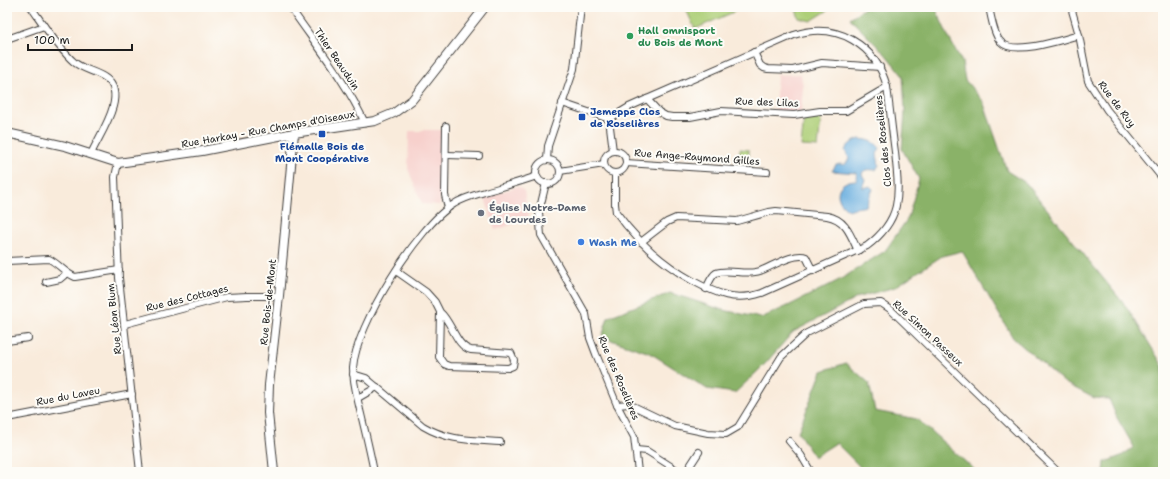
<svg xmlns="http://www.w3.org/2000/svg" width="1170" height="479" font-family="'Shantell Sans',sans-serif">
  <rect width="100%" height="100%" fill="#fdfcf7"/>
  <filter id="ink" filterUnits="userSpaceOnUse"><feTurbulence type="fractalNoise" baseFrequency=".025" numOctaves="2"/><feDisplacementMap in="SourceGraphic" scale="8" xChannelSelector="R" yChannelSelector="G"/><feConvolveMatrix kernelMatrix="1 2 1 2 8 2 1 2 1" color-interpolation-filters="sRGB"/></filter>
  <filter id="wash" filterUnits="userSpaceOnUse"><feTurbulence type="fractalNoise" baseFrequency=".012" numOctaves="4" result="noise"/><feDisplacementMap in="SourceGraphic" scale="16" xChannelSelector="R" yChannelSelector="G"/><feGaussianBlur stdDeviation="0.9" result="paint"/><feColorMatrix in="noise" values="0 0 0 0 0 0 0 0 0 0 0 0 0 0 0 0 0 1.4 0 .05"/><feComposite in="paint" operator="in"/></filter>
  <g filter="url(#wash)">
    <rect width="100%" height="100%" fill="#f9ebdb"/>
    <g fill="#f7d0cc">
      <path d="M801,74L803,87L801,112H775L777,75Z"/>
      <path d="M421,130H442L440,205L422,204L408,169L409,131H421Z"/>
      <path d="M518,186L524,191L529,219L495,230L485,198Z"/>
    </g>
    <g fill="#aecf78" stroke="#65764a">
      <path d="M685,7H745L695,29Z"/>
      <path d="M795,7H833L811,21L799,18Z"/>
      <path d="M804,117L821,119L818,147L801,146Z"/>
      <path d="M740,149L749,150V157L742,158L743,159H739Z"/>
    </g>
    <g fill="#8ab268" stroke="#536742">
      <path d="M866,7H935L948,36L962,62L965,80L983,101L1007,171L1026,183L1128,309L1163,366V472H1104L1105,462L1121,456L1134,447L1117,418L1109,399L1094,398L1065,383L1013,338L962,251L942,256L895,287L859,297L793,332L765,364L735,393L707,389L650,353L602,337L608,317L670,293L723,310L761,318L790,305L841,279L885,251L908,218L919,179L902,149L905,112L903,76L886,55L856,25L850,18Z"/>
      <path d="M846,363L869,383L875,411L917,419L977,472H863L859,466L836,443L814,457L798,432L822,371Z"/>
    </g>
    <path fill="#69aedf" stroke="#42657e" d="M860,139C869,140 874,141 880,148L877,154L879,165L876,170C870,170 864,168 862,174L865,180L863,185V188L870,186L873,189L866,206C860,208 855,207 849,210C832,200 835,180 857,180V173L832,171L836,165C843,162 845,169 849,158L845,151C847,144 854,141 860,139Z"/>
  </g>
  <g filter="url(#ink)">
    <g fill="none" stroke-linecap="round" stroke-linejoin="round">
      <defs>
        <g id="minor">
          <path d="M31,7C43,24 58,48 74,62C83,70 97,71 107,79C128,96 99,135 91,154"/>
          <path d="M290,7C316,45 346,81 365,123"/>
          <path d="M989,7C991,16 994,36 1001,42C1013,56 1062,40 1079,35"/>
          <path d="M1071,7L1079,35L1088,81L1107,110L1163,179"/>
          <path d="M7,39L44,26"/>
          <path d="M754,52L760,65L764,68L768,69L793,70L822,63L880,67"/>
          <path d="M647,99L659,112L666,116L672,117H690L721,111L794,115L820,111H846L887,87"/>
          <path d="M562,103L609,119L613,151"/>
          <path d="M609,119L629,107L647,99L794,35C837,21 876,45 887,87C890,109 892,130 895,152C899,193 904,218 867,246L762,293C735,302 717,294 693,281C662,264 637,241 616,212L615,204V173"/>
          <path d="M446,126L445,195L448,208"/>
          <circle cx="615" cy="162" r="11"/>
          <path d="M447,155L479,156"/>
          <path d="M547,160L548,146L574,69L581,7"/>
          <circle cx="548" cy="172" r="12"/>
          <path d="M118,163L115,177L119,278L140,472"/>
          <path d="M626,163L767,172"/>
          <path d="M560,171L604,164"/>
          <path d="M546,183L539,212L541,235L586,314L590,338L596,354L617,405L634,437L638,472"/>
          <path d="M641,242L667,222L676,218L737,221L769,212L776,211L827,216C846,219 851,236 858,251"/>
          <path d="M7,261L49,259C59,264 65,273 75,277L119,270"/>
          <path d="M396,271L426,292L435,302L440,312L439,357L444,364L449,366L508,368L513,366L514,360L511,353L471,350C456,347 452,322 440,312"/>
          <path d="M46,282L60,279L67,273"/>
          <path d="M706,289C709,283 711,276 716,273C728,268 746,276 760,271C771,267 795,252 806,257L813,271"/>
          <path d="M125,324L227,297L247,296H279"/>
          <path d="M7,341L28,338"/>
          <path d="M353,374L366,378L423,426C448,441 472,440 500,442"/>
          <path d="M358,398L377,387"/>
          <path d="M617,405L629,404L675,426L708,433L726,434L738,427L781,357L807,333L864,304L881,303L890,309L1058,472"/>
          <path d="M7,418L132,394"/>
          <path d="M789,441L801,455L811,472"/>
          <path d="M636,450L647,451L680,472"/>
          <path d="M374,472C370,451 365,431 360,410C357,396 353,383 353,368C355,327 418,225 454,204C463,198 475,195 485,192C502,187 520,182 537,176"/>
          <path d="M686,472L699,452"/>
        </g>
        <g id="tertiary">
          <path d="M7,133L65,146L118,163L202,151L294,133L375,121L394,113L412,100L485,7"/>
          <path d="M274,472L268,413L269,385L279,296L294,133"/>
        </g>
      </defs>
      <use href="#minor" stroke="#3d3b39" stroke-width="8"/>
      <use href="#tertiary" stroke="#3d3b39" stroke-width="10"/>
      <use href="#minor" stroke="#fff" stroke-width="6"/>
      <use href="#tertiary" stroke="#fff" stroke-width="8"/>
    </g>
  </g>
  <circle fill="#2e9e5b" stroke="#fdfcf7" stroke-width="1.5" cx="630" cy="36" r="4"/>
  <g fill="#1a4fb4" stroke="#fdfcf7" stroke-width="1.5">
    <rect x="578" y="113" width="8" height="8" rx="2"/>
    <rect x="318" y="130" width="8" height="8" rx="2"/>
  </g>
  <circle fill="#6b7280" stroke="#fdfcf7" stroke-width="1.5" cx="481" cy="213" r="4"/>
  <circle fill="#3f7fe0" stroke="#fdfcf7" stroke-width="1.5" cx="581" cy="242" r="4"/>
  <g text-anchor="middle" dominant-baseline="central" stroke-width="4" stroke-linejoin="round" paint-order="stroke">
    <g font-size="10" font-weight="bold" fill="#27864d" stroke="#fdfcf7" text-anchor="start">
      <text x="638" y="30">Hall omnisport<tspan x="638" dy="12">du Bois de Mont</tspan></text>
    </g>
    <g font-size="10" fill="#1c1c1c" stroke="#fdfcf7">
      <text transform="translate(337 59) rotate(56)">Thier Beauduin</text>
      <text transform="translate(767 102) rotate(2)">Rue des Lilas</text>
      <text transform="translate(1117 104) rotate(53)">Rue de Ruy</text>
      <text transform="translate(268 129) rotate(-10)">Rue Harkay - Rue Champs d'Oiseaux</text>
      <text transform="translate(883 141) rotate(-96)">Clos des Roselières</text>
      <text transform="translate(697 157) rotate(4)">Rue Ange-Raymond Gilles</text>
      <text transform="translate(187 298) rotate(-14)">Rue des Cottages</text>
      <text transform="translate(268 302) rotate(-84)">Rue Bois-de-Mont</text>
      <text transform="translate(114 319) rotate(-96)">Rue Léon Blum</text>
      <text transform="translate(928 333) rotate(43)">Rue Simon Passeux</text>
      <text transform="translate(619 378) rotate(67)">Rue des Roselières</text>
      <text transform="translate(68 396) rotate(-11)">Rue du Laveu</text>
    </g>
    <g font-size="10" font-weight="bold" fill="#164399" stroke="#fdfcf7" text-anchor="start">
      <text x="590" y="111">Jemeppe Clos<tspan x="590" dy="12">de Roselières</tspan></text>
      <text x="322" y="146" text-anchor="middle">Flémalle Bois de<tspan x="322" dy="12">Mont Coopérative</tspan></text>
    </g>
    <g font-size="10" font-weight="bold" fill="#5b616d" stroke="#fdfcf7" text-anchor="start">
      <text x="489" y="207">Église Notre-Dame<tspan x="489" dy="12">de Lourdes</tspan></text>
    </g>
    <g font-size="10" font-weight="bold" fill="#366cbe" stroke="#fdfcf7" text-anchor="start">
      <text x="589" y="242">Wash Me</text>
    </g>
  </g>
  <rect width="1170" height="479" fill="none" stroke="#fdfcf7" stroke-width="24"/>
  <path d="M28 44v6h104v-6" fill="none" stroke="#1c1c1c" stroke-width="2"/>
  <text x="34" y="44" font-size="12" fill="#1c1c1c" stroke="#fdfcf7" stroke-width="3" paint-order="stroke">100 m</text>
</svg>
